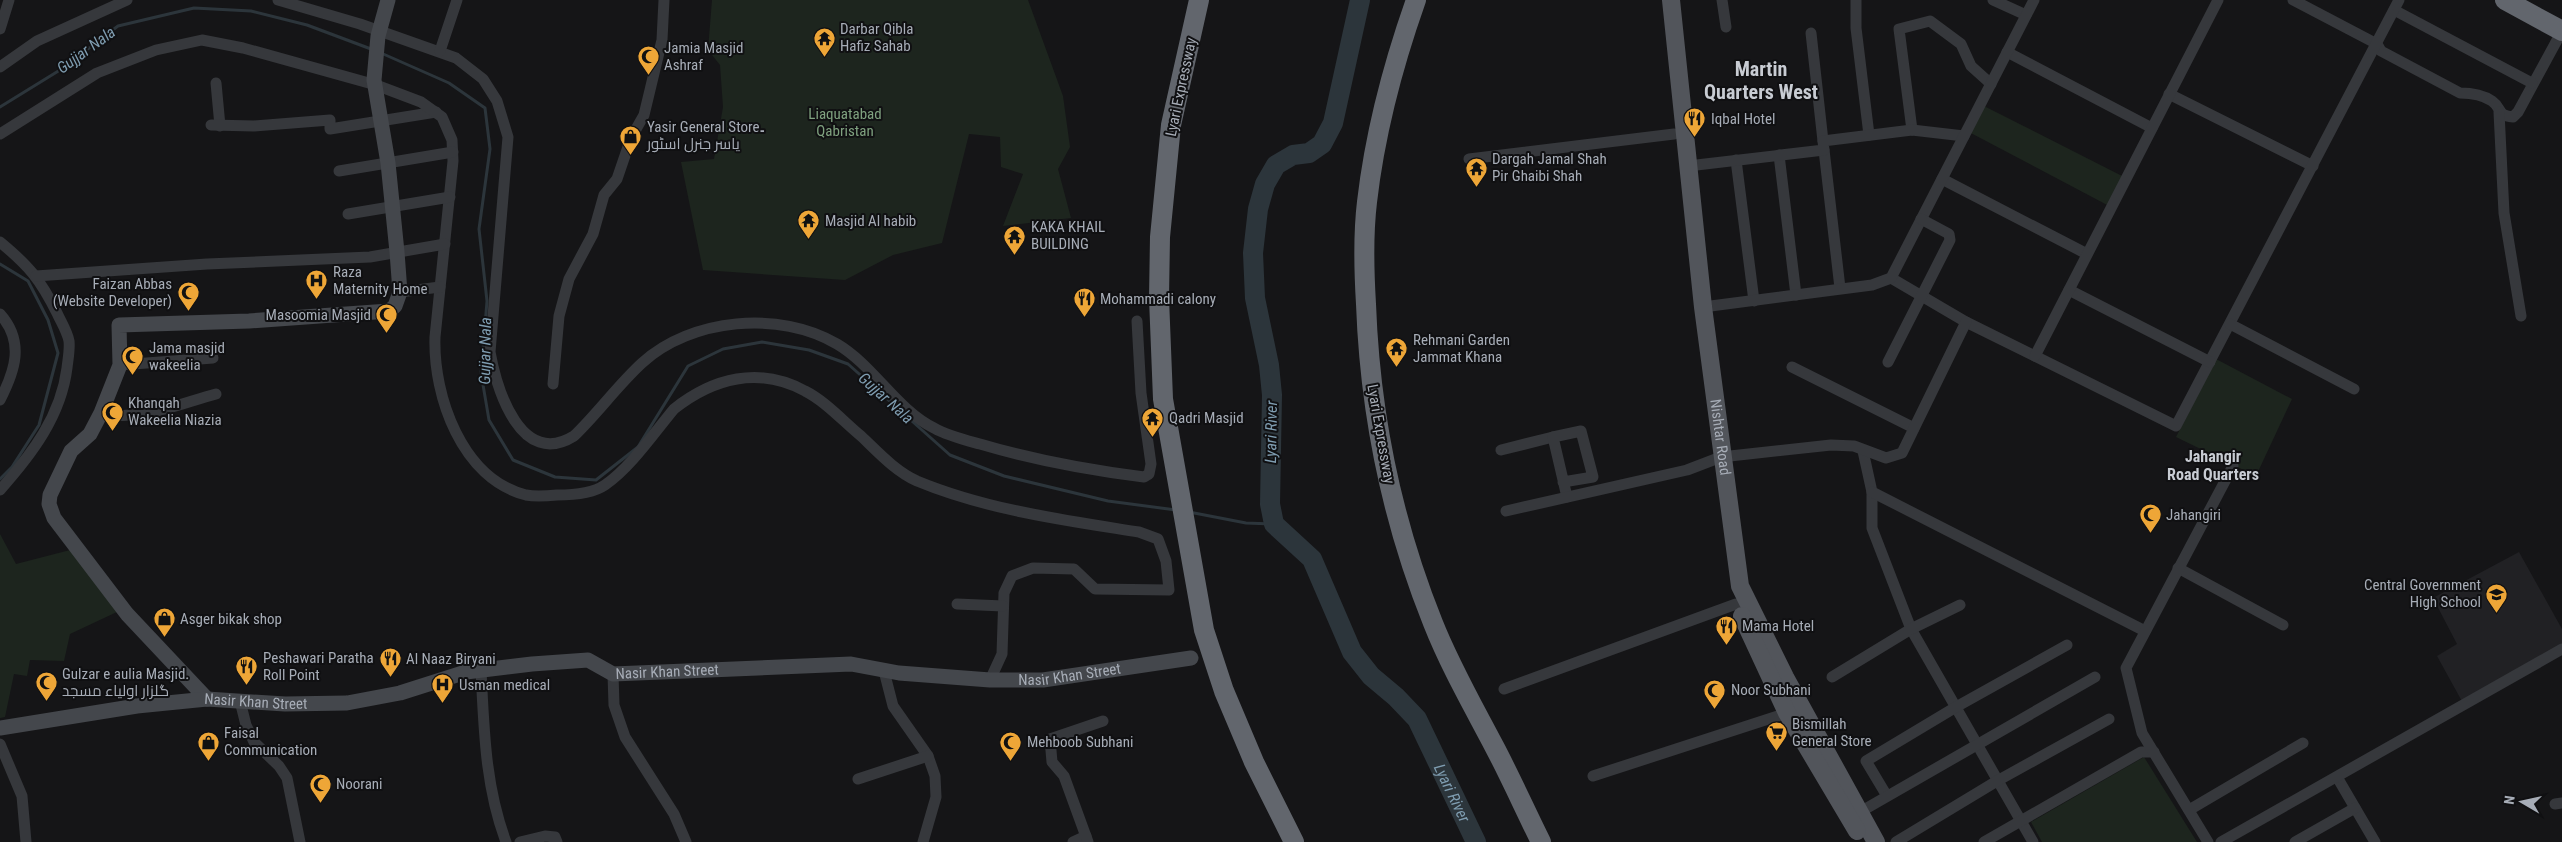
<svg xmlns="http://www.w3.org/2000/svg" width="2562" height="842" font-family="'Roboto Condensed',Cairo,sans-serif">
  <rect width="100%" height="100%" fill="#151517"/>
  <path fill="#212124" d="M2519,552L2562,629V649L2464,705L2437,656L2457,644L2433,598Z"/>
  <g fill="#1d251e">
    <path d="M712,0H1028L1063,96L1070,147L1058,169L1071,218L1003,226L1023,174L1001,167L1000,137L969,134L942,243L893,255L845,280L703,270L681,162L714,159L723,107L720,65L708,50Z"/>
    <path d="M1980,104L2126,178L2111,207L1967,131Z"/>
    <path d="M2216,359L2292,399L2256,476L2176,437Z"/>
    <path d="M0,534L16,564L74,549L119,611L70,634L64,661L30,660L27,676L14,674L5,717L0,718Z"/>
    <path d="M2144,757L2197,842H2042L2031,822Z"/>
  </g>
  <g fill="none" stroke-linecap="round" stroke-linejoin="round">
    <g stroke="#2c353b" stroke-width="3">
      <path d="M381,53L449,83L485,108L490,149L479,229L487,301L481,373L489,420L513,460L555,477L596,480L638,447L688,366L723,349L762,342L809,350L848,364L950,455L1004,476L1108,501L1176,510"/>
      <path d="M0,107L60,70L118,26L194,8L251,11L307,25L371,49"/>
      <path d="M0,264L28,281L48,320L58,353L39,425L12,467L0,479"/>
      <path d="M1189,512L1246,523L1274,524"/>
    </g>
    <path stroke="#2c353b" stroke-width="20" id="s1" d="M1360,0L1333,123L1322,144L1309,153L1293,155L1276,165L1265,184L1258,209L1253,253L1255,298L1269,365L1272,395L1270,504L1274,524L1312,559L1352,652L1371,676L1396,697L1417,719L1476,842"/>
    <g stroke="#36383c" stroke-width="11">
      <path d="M278,0L360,24L456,58L483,79L497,101L508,137L490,352C497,390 521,469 574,436C598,413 617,386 642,363C691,318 780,310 837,344C873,365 897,410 934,428C948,436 965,440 980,444C1034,460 1088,470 1144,477L1149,474L1151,464L1141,393L1137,321"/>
      <path d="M1722,0L1726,27"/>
      <path d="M1856,0V28L1869,135"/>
      <path d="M1993,0L2026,15"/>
      <path d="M2293,0L2377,44L2381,51L2460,93C2471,93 2483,95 2492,101C2502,108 2497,116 2513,117L2518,112L2562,31"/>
      <path d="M2394,10L2532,83"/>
      <path d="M0,29L9,0"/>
      <path d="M1811,33L1823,141"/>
      <path d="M440,51L457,0"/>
      <path d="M2007,52L2152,128"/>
      <path d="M0,67L37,41L127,0"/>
      <path d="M216,83L220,126"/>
      <path d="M2169,94L2313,166"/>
      <path d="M2499,112L2504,213L2521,316"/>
      <path d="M211,125L254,126L330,120V129L436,112"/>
      <path d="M1912,130L1899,29L1930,21L1961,44L1971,66L1991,84"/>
      <path d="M0,134L97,73L156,50L202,40L243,48L376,85L421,102L442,117L452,140L453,161L435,337C433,396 462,479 526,495C536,497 547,496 557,495C572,495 592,494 605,485C631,467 654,433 674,409C713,378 759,366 805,391C825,401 843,421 861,436C878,452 895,471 917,481C987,510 1064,520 1139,532L1158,539L1166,561L1169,590L1095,589L1074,569L1033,568L1012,576L1004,593L1002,654L990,680"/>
      <path d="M1824,150L1840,288"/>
      <path d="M1779,155L1796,295"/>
      <path d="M1469,159L1674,134"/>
      <path d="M1736,160L1754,301"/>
      <path d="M1688,166L1824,150L1823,141L1912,130L1964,136"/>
      <path d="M339,171L453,152"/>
      <path d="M1942,179L2087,254"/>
      <path d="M348,214L450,197"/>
      <path d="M0,242C29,266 40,279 57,313C61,322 67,331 69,341C70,349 68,359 67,368C61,416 32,454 0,490"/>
      <path d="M36,276L207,264L370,257L445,244"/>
      <path d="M1891,278L1966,322L2176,426L2399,0"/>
      <path d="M2069,290L2210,362"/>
      <path d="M400,292L440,287"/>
      <path d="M1703,307L1872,285L1891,278L2034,0"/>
      <path d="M0,314C25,342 15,371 0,400"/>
      <path d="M2230,324L2354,389"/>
      <path d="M2035,356L2218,0"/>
      <path d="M1888,362L1950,240L1949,234L1921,219"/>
      <path d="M120,365L213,358"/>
      <path d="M1792,367L1914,428"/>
      <path d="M553,384L559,316L569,279L593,234L604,195L617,179L631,138L644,115L662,40L664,0"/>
      <path d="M101,413C139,422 179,404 216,394"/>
      <path d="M1501,450L1553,437"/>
      <path d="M1863,451L1872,492V528L1911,629L2033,842"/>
      <path d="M1563,482L1593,477L1581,431L1553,437L1567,497"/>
      <path d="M1872,492L2145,631"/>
      <path d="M1506,511L1687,470L1721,457L1831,445L1854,446L1886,458L1902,453L1966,322"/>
      <path d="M2178,568L2283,625"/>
      <path d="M957,604L1003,606"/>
      <path d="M481,670C484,729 485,786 506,842"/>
      <path d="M884,671L893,706L928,756L935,776L936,797L923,842"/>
      <path d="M613,674L614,705L625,737L674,814L686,842"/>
      <path d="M1832,677L1911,629L1960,605"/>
      <path d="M1504,689L1736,604"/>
      <path d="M240,701L246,725L254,742L279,766L287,778L300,842"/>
      <path d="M0,744L22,796L26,842"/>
      <path d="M1593,776L1787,713"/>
      <path d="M2337,777L2375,842"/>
      <path d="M858,779L928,756"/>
      <path d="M1887,796L1866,761L1956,707L2067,645"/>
      <path d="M2555,804L2562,803"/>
      <path d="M2189,810L2303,743"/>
      <path d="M1860,812L2095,677"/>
      <path d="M520,842L545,836L555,837L557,842"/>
      <path d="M1073,842L1086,836"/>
      <path d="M1088,842L1064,776L1052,762L1050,739L1103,721"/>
      <path d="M1896,842L1997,781L2109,719"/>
      <path d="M1984,842L2141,752H2154"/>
      <path d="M2208,842L2142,733L2126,668L2233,466"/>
      <path d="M2221,842L2562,649"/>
      <path d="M2295,842L2355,808"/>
    </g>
    <g stroke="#44474c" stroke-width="15">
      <path d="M207,699L127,614L54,518L49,504L50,495L71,451L90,434L101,413L120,365L119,325L249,321L389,311L395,306L400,292L397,252L388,163L374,80L378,36L388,0"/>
      <path id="s2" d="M0,728L137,706L207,699L285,704L347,703L400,693L466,672L532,664L588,660L613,674L851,664L899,673L990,680H1043L1191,658"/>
    </g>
    <g stroke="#52555b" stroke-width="18">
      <path id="s3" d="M1671,0L1703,307L1740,586L1785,677L1876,842"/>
      <path d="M1742,616L1787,713L1857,831"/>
    </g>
    <g stroke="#62666d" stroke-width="20">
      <path d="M1199,0L1171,125L1160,237L1159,298L1163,399L1204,630L1224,691L1254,762L1294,842"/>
      <path d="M1416,0C1393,65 1375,133 1367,202C1363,235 1364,271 1366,304C1370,414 1392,521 1433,623C1450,666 1473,706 1494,746C1511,778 1525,810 1541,842"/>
      <path d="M2505,0L2562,31"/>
    </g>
  </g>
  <defs>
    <symbol id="temple-pin" viewBox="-11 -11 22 30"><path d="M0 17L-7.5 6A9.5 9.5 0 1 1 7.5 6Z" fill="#eea637" stroke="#101012"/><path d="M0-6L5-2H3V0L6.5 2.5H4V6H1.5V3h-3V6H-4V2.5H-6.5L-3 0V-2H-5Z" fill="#111"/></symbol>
    <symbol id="mosque-pin" viewBox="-11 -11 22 30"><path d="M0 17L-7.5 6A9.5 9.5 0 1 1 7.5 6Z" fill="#eea637" stroke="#101012"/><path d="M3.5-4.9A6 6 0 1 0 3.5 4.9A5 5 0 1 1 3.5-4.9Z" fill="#111"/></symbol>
    <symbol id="restaurant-pin" viewBox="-11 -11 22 30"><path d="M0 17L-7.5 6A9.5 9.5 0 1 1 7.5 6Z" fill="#eea637" stroke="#101012"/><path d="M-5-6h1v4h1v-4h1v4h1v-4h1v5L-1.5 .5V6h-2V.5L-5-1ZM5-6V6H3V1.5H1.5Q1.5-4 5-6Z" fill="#111"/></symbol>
    <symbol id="shop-pin" viewBox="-11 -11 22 30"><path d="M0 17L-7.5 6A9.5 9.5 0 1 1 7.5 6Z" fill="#eea637" stroke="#101012"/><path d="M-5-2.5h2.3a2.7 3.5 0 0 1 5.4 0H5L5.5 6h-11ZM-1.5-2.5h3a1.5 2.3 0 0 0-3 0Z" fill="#111"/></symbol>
    <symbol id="hospital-pin" viewBox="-11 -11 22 30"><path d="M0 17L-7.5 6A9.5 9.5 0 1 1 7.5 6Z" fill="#eea637" stroke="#101012"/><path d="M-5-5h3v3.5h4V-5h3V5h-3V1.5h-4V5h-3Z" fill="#111"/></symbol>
    <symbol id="school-pin" viewBox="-11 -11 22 30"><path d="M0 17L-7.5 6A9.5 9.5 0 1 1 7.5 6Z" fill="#eea637" stroke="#101012"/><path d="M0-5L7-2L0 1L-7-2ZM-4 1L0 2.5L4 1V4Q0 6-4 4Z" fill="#111"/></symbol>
    <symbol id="supermarket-pin" viewBox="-11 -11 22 30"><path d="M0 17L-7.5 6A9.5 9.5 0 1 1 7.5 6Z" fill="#eea637" stroke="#101012"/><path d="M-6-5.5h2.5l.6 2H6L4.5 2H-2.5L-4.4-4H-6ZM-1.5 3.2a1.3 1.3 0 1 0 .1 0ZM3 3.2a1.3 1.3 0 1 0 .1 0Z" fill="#111"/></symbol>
  </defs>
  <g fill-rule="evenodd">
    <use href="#temple-pin" x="812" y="26" width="25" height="34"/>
    <use href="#mosque-pin" x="636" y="44" width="25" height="34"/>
    <use href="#restaurant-pin" x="1682" y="106" width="25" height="34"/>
    <use href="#shop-pin" x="618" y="124" width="25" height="34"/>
    <use href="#temple-pin" x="1464" y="156" width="25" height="34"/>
    <use href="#temple-pin" x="796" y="208" width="25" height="34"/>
    <use href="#temple-pin" x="1002" y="224" width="25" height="34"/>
    <use href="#hospital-pin" x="304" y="268" width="25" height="34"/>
    <use href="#mosque-pin" x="176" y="280" width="25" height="34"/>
    <use href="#restaurant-pin" x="1072" y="286" width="25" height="34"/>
    <use href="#mosque-pin" x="374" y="302" width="25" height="34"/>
    <use href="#temple-pin" x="1384" y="336" width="25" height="34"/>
    <use href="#mosque-pin" x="120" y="344" width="25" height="34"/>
    <use href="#mosque-pin" x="100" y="400" width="25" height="34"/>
    <use href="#temple-pin" x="1140" y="406" width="25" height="34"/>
    <use href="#mosque-pin" x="2138" y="502" width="25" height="34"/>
    <use href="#school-pin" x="2484" y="582" width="25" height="34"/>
    <use href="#shop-pin" x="152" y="606" width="25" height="34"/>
    <use href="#restaurant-pin" x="1714" y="614" width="25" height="34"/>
    <use href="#restaurant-pin" x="378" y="646" width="25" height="34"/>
    <use href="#restaurant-pin" x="234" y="654" width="25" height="34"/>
    <use href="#mosque-pin" x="34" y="670" width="25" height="34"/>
    <use href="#hospital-pin" x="430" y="672" width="25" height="34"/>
    <use href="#mosque-pin" x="1702" y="678" width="25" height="34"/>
    <use href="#supermarket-pin" x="1764" y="720" width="25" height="34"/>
    <use href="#shop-pin" x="196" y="730" width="25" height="34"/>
    <use href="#mosque-pin" x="998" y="730" width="25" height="34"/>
    <use href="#mosque-pin" x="308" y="772" width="25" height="34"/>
  </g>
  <g text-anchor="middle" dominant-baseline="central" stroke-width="4" stroke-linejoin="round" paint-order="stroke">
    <g font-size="15" fill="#a7adb7" stroke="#101012" text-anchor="start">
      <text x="840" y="29">Darbar Qibla<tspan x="840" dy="17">Hafiz Sahab</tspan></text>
      <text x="664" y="48">Jamia Masjid<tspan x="664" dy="17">Ashraf</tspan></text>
      <text x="1711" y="119">Iqbal Hotel</text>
      <text x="647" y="127">Yasir General Store۔<tspan x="647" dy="17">یاسر جنرل اسٹور</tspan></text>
      <text x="1492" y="159">Dargah Jamal Shah<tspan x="1492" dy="17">Pir Ghaibi Shah</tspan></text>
      <text x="825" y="221">Masjid Al habib</text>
      <text x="1031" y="227">KAKA KHAIL<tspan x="1031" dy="17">BUILDING</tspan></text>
      <text x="333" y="272">Raza<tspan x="333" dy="17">Maternity Home</tspan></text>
      <text x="172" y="284" text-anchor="end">Faizan Abbas<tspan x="172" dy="17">(Website Developer)</tspan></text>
      <text x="1100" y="299">Mohammadi calony</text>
      <text x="371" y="315" text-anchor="end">Masoomia Masjid</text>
      <text x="1413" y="340">Rehmani Garden<tspan x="1413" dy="17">Jammat Khana</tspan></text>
      <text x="149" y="348">Jama masjid<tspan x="149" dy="17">wakeelia</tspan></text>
      <text x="128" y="403">Khanqah<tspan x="128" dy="17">Wakeelia Niazia</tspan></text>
      <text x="1169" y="418">Qadri Masjid</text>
      <text x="2166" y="515">Jahangiri</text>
      <text x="2481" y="585" text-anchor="end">Central Government<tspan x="2481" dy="17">High School</tspan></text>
      <text x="180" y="619">Asger bikak shop</text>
      <text x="1742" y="626">Mama Hotel</text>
      <text x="263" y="658">Peshawari Paratha<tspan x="263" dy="17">Roll Point</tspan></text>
      <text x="406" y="659">Al Naaz Biryani</text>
      <text x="62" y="674">Gulzar e aulia Masjid.<tspan x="62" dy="17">گلزار اولیاء مسجد</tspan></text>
      <text x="459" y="685">Usman medical</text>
      <text x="1731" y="690">Noor Subhani</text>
      <text x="1792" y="724">Bismillah<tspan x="1792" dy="17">General Store</tspan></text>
      <text x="224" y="733">Faisal<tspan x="224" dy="17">Communication</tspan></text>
      <text x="1027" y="742">Mehboob Subhani</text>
      <text x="336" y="784">Noorani</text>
    </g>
    <g font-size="15" fill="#a7adb7" stroke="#101012">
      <text transform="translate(1181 87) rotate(-78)">Lyari Expressway</text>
      <text transform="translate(1381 434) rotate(80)">Lyari Expressway</text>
      <text stroke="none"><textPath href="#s3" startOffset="440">Nishtar Road</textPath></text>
      <text stroke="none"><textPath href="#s2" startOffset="678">Nasir Khan Street</textPath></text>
      <text stroke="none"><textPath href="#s2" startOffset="1082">Nasir Khan Street</textPath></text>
      <text stroke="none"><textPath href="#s2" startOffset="258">Nasir Khan Street</textPath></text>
    </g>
    <g font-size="15" fill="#7fa17f" stroke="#101012">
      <text x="845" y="114">Liaquatabad<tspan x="845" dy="17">Qabristan</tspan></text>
    </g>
    <g font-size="16" font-style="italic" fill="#7f9db1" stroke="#101012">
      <text transform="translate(86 50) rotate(-36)">Gujjar Nala</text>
      <text transform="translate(485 351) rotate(-89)">Gujjar Nala</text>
      <text transform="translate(886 398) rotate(42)">Gujjar Nala</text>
      <text transform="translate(1271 432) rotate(-89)">Lyari River</text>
      <text stroke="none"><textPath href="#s1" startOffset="895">Lyari River</textPath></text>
    </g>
    <g font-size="16" font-weight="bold" fill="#c8ccd3" stroke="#101012">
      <text x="2213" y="456">Jahangir<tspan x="2213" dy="18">Road Quarters</tspan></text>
    </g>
    <g font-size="20" font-weight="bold" fill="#c8ccd3" stroke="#101012">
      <text x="1761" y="69">Martin<tspan x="1761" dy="23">Quarters West</tspan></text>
    </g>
  </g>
  <g transform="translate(2522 802) rotate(279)" stroke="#101012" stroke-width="4" paint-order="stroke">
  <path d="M0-4L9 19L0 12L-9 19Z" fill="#a7adb7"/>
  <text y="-8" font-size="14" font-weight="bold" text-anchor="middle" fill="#a7adb7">N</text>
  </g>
</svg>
